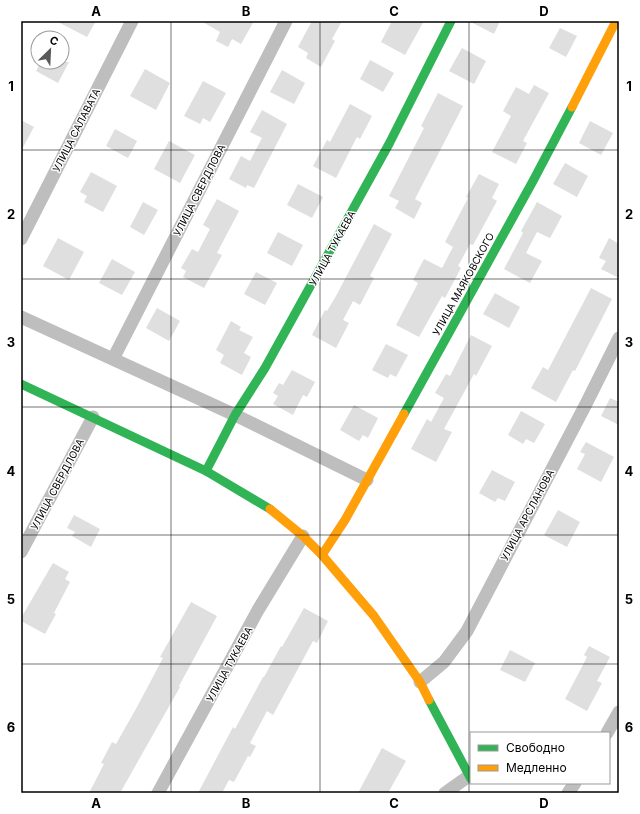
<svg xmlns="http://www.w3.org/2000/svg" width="640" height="814" font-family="Inter,sans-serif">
  <rect width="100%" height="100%" fill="#fff"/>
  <g fill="#dfdfdf">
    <path d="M56,21H96L87,37Z"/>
    <path d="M201,21H254L241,44L232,39L228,47L216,41L220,32Z"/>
    <path d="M312,21H342L332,39L335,41L321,67L306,58L308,53L298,47Z"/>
    <path d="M392,21H424L405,55L381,42Z"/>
    <path d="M469,21H500L494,34Z"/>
    <path d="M560,28L577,36L566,57L549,48Z"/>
    <path d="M462,48L486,61L474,84L449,71Z"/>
    <path d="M370,60L394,73L383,92L360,79Z"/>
    <path d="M41,62H69L58,83L36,71Z"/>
    <path d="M145,69L170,83L156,110L130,96Z"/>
    <path d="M282,70L305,83L294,104L270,92Z"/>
    <path d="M203,81L226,93L210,122L203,118L200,124L184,116Z"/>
    <path d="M534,85L549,93L523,141L527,143L516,164L492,152L511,116L503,111L516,87L529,94Z"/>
    <path d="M438,93L463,106L415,199L422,203L414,219L395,208L399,201L389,196L424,128L421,126Z"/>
    <path d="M350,104L372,116L360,139L357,137L336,178L313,166L327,140L330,142Z"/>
    <path d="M262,110L287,124L254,188L247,185L246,188L229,179L241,156L250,161L262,138L250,132Z"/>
    <path d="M21,120L34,127L21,151Z"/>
    <path d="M590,121L613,133L601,155L579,143Z"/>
    <path d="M115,129L137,141L128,158L106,146Z"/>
    <path d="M169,141L195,155L180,183L154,169Z"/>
    <path d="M565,163L588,176L577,197L553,184Z"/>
    <path d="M91,172L117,186L103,212L84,202L87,196L80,192Z"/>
    <path d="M479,174L499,184L492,198L497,201L473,245L470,244L458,266L461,268L445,298L442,296L419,337L396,325L418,283L413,280L424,259L442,268L453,247L445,242L468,198L466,197Z"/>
    <path d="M298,184L323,197L312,218L287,205Z"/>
    <path d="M217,199L239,211L217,253L222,255L204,288L183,277L186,271L181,268L192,249L198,252L210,229L203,225Z"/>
    <path d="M143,202L158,210L144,235L130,227Z"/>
    <path d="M537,202L562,216L550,238L537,232L526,253L542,261L530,283L504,269L523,233L521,231Z"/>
    <path d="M374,224L392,234L370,276L374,278L360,305L353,301L343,320L349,323L336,348L312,335L325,310L327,311L336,296Z"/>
    <path d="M278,232L303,245L292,266L267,253Z"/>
    <path d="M58,238L84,252L69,280L43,266Z"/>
    <path d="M609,238L619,244V278L601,269L606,261L599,258Z"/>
    <path d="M112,259L135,272L122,295L99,283Z"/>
    <path d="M256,272L277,283L265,305L244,294Z"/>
    <path d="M591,288L612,299L575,371L573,370L556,402L531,388L543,367L548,370Z"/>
    <path d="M495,293L520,307L509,328L483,314Z"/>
    <path d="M157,308L180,321L169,341L146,328Z"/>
    <path d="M231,321L241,327L239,330L253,337L244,353L251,357L242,375L220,363L224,355L216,350Z"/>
    <path d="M471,335L492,346L476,376L474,374L444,429L452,432L436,462L411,449L427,419L431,422L444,398L435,393L446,374L450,376Z"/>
    <path d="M386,344L408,355L396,377L390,374L388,378L372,370Z"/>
    <path d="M292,370L315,382L307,397L303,395L293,415L273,404L278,396L273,393L279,383L283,385Z"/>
    <path d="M610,398L619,402V425L601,416Z"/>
    <path d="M354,405L378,418L368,438L363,435L359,441L340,430Z"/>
    <path d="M521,411L545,424L534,443L526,439L523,444L508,435Z"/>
    <path d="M586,442L614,457L601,482L577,469L585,454L580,452Z"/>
    <path d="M492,470L515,482L505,501L498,498L495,502L479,493Z"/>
    <path d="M558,510L580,522L567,547L544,535Z"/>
    <path d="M74,515L100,529L91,547L72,536L75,532L67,528Z"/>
    <path d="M53,563L69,572L65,579L70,582L54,613L56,614L45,634L21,621V618Z"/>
    <path d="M191,602L217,616L179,686L180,687L120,793H89L104,764L101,763L112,742L116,744L137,707L163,658L160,657Z"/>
    <path d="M304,608L328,621L317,643L313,641L273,715L267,711L250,743L256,746L250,757L248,756L234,782L229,780L222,793H198L233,727L235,729L263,677H264L281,646L282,647Z"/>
    <path d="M589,646L610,657L597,681L602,683L587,711L565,699L587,657L584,655Z"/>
    <path d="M510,650L535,663L525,682L500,670Z"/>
    <path d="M382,748L406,761L388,793H358Z"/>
  </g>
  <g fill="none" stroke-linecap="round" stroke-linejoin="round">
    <g stroke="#bebebe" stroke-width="13">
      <path d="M21,239L132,21"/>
      <path d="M21,317L235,415L367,480"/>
      <path d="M113,359L286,21"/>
      <path d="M21,552L93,417"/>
      <path d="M420,682L444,662L467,631L586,404L619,338"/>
      <path d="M607,733L619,712"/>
      <path d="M158,793L258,610L303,536"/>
      <path d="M445,793L469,776"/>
      <path d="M568,793L575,783"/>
    </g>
    <g stroke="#30b455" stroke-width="9">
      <path d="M21,384L206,471L270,509"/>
      <path d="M404,414L533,181L572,107"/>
      <path d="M206,471L235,415L265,368L389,144L451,21"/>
      <path d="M429,700L471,779"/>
    </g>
    <g stroke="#ff9f0a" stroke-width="9">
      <path d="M572,107L616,21"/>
      <path d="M270,509L303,536L322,555L374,616L420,682L429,700"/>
      <path d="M322,555L345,520L404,414"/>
    </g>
  </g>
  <path fill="none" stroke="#000" stroke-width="1" stroke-opacity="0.55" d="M171,21V793M320,21V793M469,21V793M21,150H619M21,279H619M21,407H619M21,535H619M21,664H619"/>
  <g text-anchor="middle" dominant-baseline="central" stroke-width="3" stroke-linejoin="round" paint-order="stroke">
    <g font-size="10" fill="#000" stroke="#fff">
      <text transform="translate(76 130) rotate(-63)">УЛИЦА САЛАВАТА</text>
      <text transform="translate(199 190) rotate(-63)">УЛИЦА СВЕРДЛОВА</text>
      <text transform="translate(332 248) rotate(-61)">УЛИЦА ТУКАЕВА</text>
      <text transform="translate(463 284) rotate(-61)">УЛИЦА МАЯКОВСКОГО</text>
      <text transform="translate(57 484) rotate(-62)">УЛИЦА СВЕРДЛОВА</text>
      <text transform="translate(527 515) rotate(-62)">УЛИЦА АРСЛАНОВА</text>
      <text transform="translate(229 664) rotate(-61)">УЛИЦА ТУКАЕВА</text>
    </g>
  </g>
  <rect width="640" height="814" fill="none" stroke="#ffffff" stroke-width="44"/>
  <rect x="470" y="732" width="140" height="52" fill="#ffffff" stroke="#999999"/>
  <rect x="478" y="745" width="20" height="6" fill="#30b455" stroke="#999999"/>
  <text x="506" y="752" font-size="12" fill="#000000">Свободно</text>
  <rect x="478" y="765" width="20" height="6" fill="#ff9f0a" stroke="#999999"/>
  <text x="506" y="772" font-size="12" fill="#000000">Медленно</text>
  <g transform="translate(50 50) rotate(24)"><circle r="19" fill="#ffffff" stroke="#999999"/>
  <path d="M0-3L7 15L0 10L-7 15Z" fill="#595959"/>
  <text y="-6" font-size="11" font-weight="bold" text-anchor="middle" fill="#000000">С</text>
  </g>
  <rect x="22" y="22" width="596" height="770" fill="none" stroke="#000" stroke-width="1.5"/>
  <g font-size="13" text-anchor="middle" font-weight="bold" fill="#000">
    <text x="96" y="16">A</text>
    <text x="246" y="16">B</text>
    <text x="394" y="16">C</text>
    <text x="544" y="16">D</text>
    <text x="11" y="91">1</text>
    <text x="629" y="91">1</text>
    <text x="11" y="219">2</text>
    <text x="629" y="219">2</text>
    <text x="11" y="347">3</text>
    <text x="629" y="347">3</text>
    <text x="11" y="476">4</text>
    <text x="629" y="476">4</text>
    <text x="11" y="604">5</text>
    <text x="629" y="604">5</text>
    <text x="11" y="732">6</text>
    <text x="629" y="732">6</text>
    <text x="96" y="808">A</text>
    <text x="246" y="808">B</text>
    <text x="394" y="808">C</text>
    <text x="544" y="808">D</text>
  </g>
</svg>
